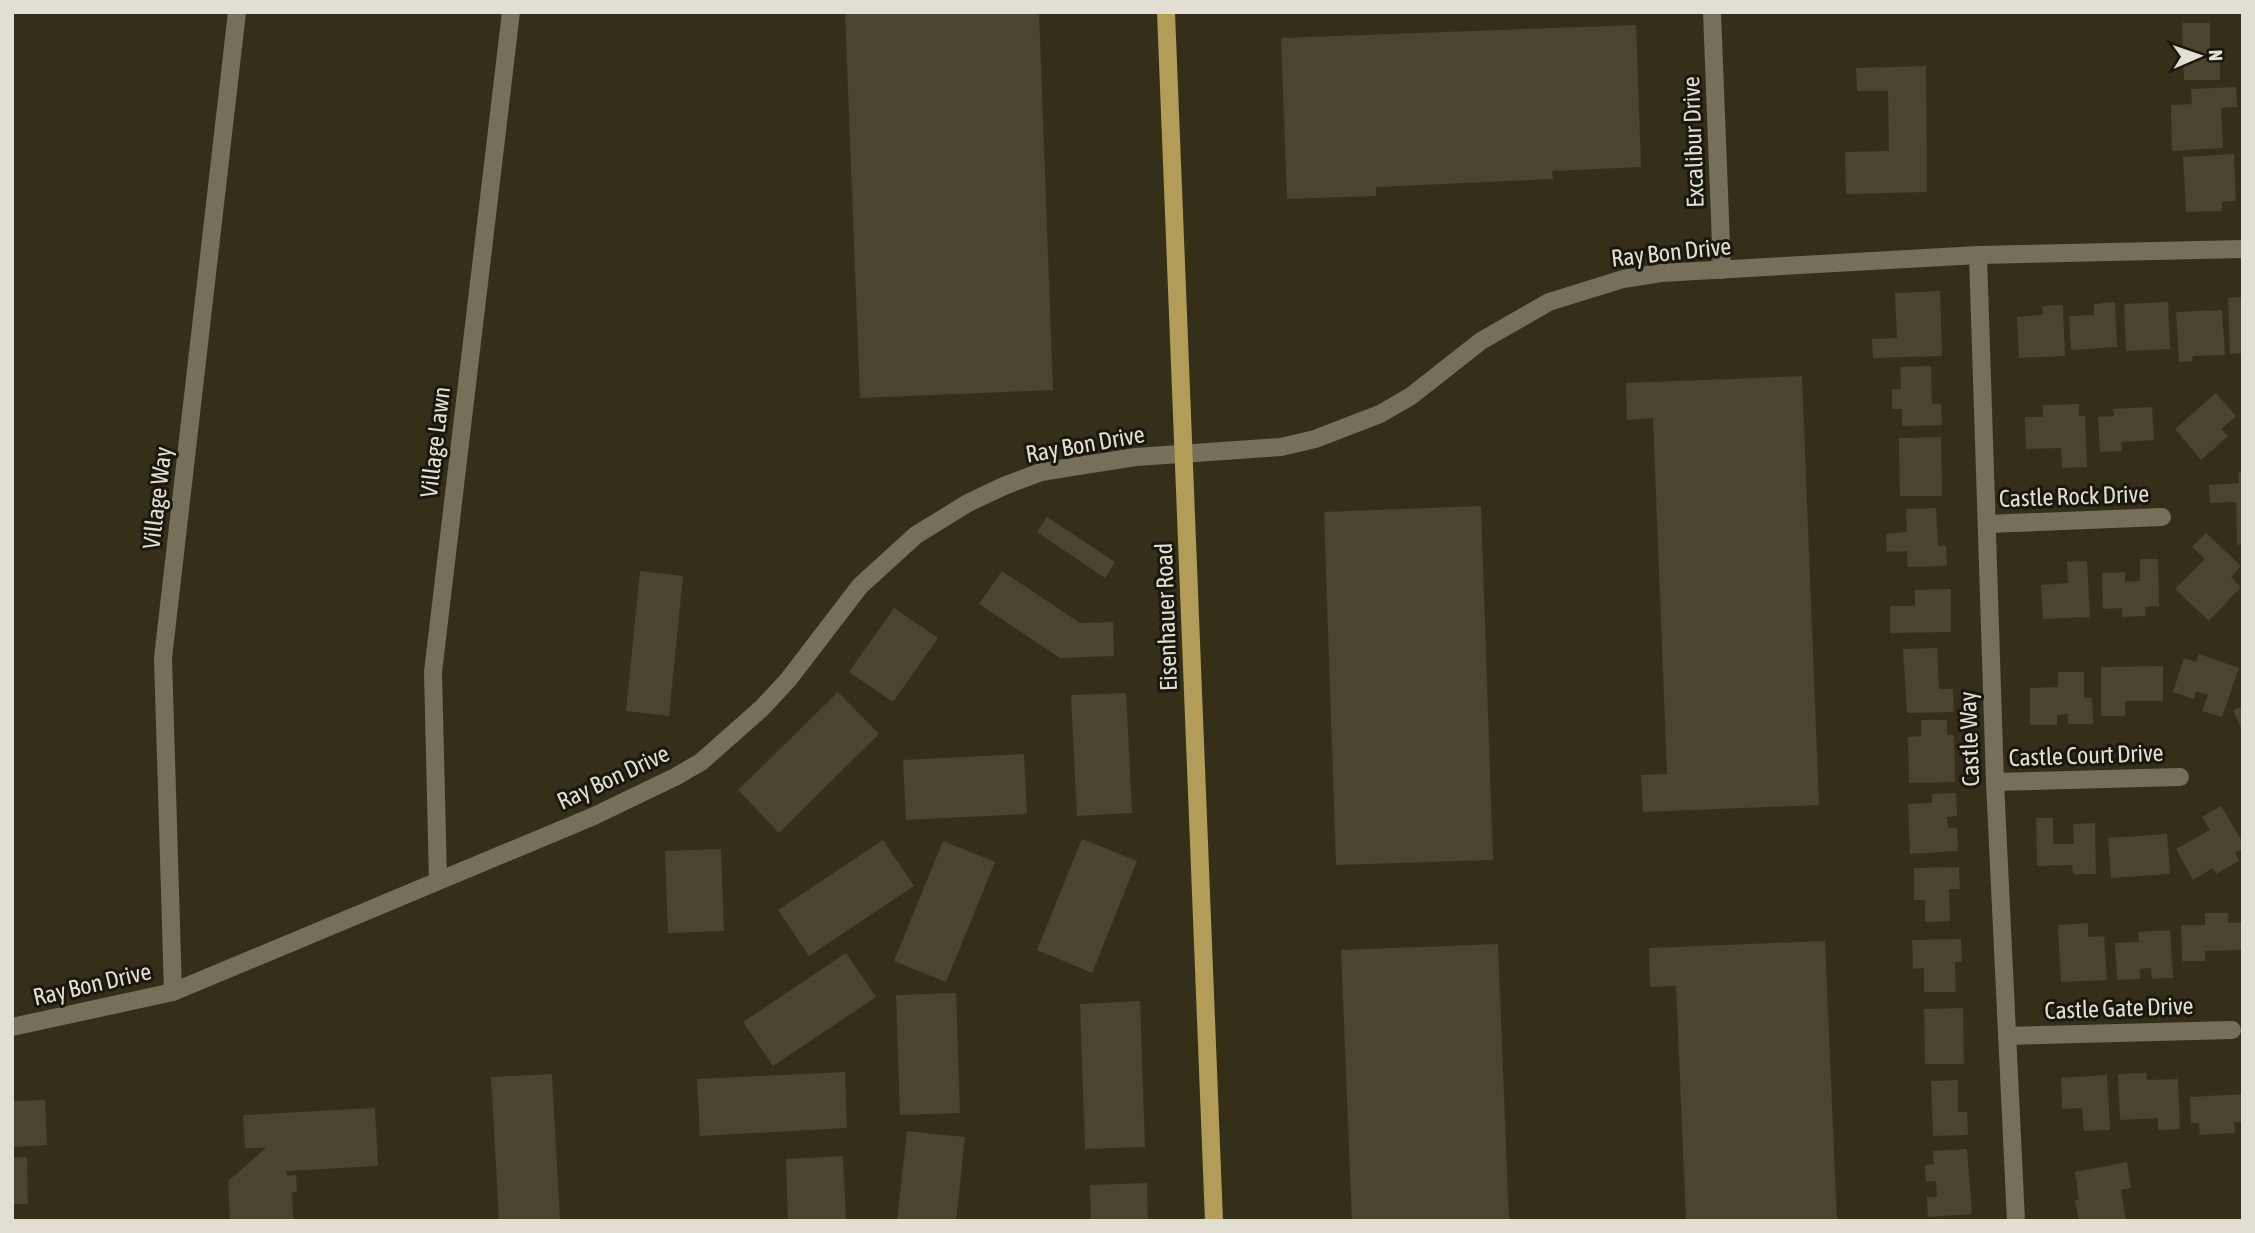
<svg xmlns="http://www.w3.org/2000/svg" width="2255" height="1233" font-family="'Asap Condensed',sans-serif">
  <rect width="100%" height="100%" fill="#352f1a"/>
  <g fill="#4b442f">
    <path d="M845,12H1039L1053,390L860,398Z"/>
    <path d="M2182,23H2210V57H2220V80H2184Z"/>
    <path d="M1636,25L1641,167L1552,171L1553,179L1376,187V196L1287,199L1281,38Z"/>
    <path d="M1926,66L1927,192L1846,194L1845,152L1889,151L1888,91H1857L1856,68Z"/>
    <path d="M2236,87L2237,107L2221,108L2223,148L2172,151L2171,105L2192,104L2191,89Z"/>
    <path d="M2234,154L2236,201L2222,202V211L2186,212L2183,157Z"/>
    <path d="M1940,291L1942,356L1873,358L1872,339L1897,338L1895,293Z"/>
    <path d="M2243,297V353L2230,354L2228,298Z"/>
    <path d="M2115,302L2117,347L2071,350L2069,316L2094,315V304Z"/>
    <path d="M2168,302L2170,349L2126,351L2124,304Z"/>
    <path d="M2063,305L2065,356L2019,358L2017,317L2043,315L2042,306Z"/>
    <path d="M2222,310L2225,355L2192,356L2193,361L2179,362L2176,312Z"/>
    <path d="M1931,366L1932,404H1941L1942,425L1902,426V409H1892V389H1901L1900,367Z"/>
    <path d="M1802,376L1819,805L1643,812L1641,775L1667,774L1653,418L1627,420L1626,383Z"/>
    <path d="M2216,393L2236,416L2221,429L2228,436L2201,460L2175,429Z"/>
    <path d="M2079,404V416H2085L2087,467L2062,468L2061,448L2026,449L2025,417H2043V405Z"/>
    <path d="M2152,407L2154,440L2121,442L2122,451L2100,452L2098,417L2114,416L2113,409Z"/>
    <path d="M1941,437L1942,496H1900L1899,438Z"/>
    <path d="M2243,471V544L2237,545L2236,502L2210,503L2209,485L2239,483V472Z"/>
    <path d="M1481,506L1493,860L1336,865L1324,512Z"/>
    <path d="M1936,508L1938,546H1946L1947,566L1908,567L1907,551L1887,552L1886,534L1907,532L1906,509Z"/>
    <path d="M1047,517L1115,562L1105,578L1037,532Z"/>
    <path d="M2206,533L2241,566L2231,577L2241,587L2209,621L2175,589L2205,559L2192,547Z"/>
    <path d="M2140,559H2158L2159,606L2145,607V616L2122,617V608L2103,609L2102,573L2125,572V582L2140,581Z"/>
    <path d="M2087,561L2090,617L2043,619L2041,585L2068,583L2067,562Z"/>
    <path d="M640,571L683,576L669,716L626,711Z"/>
    <path d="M1002,571L1080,623L1113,622L1114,656L1060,658L979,604Z"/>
    <path d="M1951,589V632L1890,633V606H1915V590Z"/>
    <path d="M894,608L938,638L893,702L849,672Z"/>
    <path d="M1937,648L1939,689H1953L1954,712L1907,713L1903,649Z"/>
    <path d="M2199,654L2239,668L2222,717L2202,711L2208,695L2196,691L2194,699L2173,692L2184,658L2196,662Z"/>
    <path d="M2163,666V701H2125V716H2101V667Z"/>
    <path d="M2058,672H2084V698H2092L2093,724H2068V714L2057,715V725H2030V688L2058,687Z"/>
    <path d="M838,692L879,734L779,833L738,790Z"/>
    <path d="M1126,693L1132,813L1077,816L1071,695Z"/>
    <path d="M2243,706V732L2233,710Z"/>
    <path d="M1921,720H1947V735H1954L1955,782L1909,783L1908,737L1921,736Z"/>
    <path d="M1024,754L1027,814L906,820L903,760Z"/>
    <path d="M1956,793L1957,816L1947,817L1948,828H1957L1958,851L1910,854L1908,804L1932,803V794Z"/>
    <path d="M2221,806L2243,843V849L2235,853L2239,861L2216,874L2213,868L2193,880L2176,849L2210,830L2202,817Z"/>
    <path d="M2036,818H2053V844H2074L2073,824L2095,823L2096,874H2073L2072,865L2037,866Z"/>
    <path d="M2167,834L2170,874L2111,878L2108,838Z"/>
    <path d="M1082,839L1137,861L1092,973L1037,950Z"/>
    <path d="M883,840L914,886L809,956L778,910Z"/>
    <path d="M943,841L995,862L946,982L894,961Z"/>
    <path d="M721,849L724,931L668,933L665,851Z"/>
    <path d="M1959,867L1960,889H1949L1950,921L1925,922V900H1914V868Z"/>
    <path d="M2205,913H2228V923L2242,922V950L2205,951V961H2182L2181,925H2205Z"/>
    <path d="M2088,923V937L2104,936L2107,980L2061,982L2058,925Z"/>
    <path d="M2170,930L2173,978L2152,979L2151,968L2140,969V979L2117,980L2115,943L2139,942L2138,932Z"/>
    <path d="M1961,939L1962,962H1955L1956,992H1924V968L1913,969L1912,940Z"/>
    <path d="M1825,941L1837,1221H1686L1676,986L1650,987L1649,948Z"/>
    <path d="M1498,944L1509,1221H1352L1341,950Z"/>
    <path d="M846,953L876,997L773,1066L743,1022Z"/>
    <path d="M956,993L960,1113L900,1115L896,995Z"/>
    <path d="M1140,1001L1145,1147L1085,1149L1080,1004Z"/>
    <path d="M1963,1008L1964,1064H1925L1924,1009Z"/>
    <path d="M845,1072L847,1128L700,1136L697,1079Z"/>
    <path d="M2146,1073L2147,1080L2178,1079L2180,1129L2158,1130V1118L2120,1120L2118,1074Z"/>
    <path d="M552,1074L560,1221H499L491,1077Z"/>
    <path d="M2107,1075L2110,1130L2084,1131L2082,1108L2062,1109L2061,1078Z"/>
    <path d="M1958,1080V1112H1967L1968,1135L1933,1136L1931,1081Z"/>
    <path d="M2243,1094V1122H2234L2235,1133L2200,1135L2199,1123H2191L2190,1097Z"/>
    <path d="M45,1100L47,1145L12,1147V1101Z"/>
    <path d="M375,1108L378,1166L286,1171L287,1176L296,1175L297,1192H292L293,1221H230L228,1181L266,1148H245L243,1115Z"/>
    <path d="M907,1131L965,1137L956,1221H897Z"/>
    <path d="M1967,1149L1972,1214L1928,1217L1927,1197H1937L1936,1181L1926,1182L1925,1165L1934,1164L1933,1151Z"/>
    <path d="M843,1156L846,1221H788L786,1159Z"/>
    <path d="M27,1157L28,1204H12V1158Z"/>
    <path d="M2127,1162L2131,1188L2121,1190L2126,1221H2079L2075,1200H2079L2075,1172Z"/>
    <path d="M1147,1183L1148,1221H1091L1090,1185Z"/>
  </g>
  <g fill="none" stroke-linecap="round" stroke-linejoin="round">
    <g stroke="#766f59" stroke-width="18">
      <path d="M1712,12L1722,270"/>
      <path d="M1978,255L1995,782L2016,1221"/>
      <path d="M1987,524L2162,517"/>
      <path d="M1995,782L2180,777"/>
      <path d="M438,880L433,672L511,12"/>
      <path d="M173,992L163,658L237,12"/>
      <path d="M12,1027L173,992L594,816L675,777L701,762L762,708L788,680L860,586L916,535L968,503L1004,486L1041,472L1078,466L1136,457L1281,447L1315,439L1380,414L1411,396L1481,341L1549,302L1623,279L1661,273L1978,255L2243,249"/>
      <path d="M2007,1036L2232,1030"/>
    </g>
    <path stroke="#b19d57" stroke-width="18" d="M1166,12L1214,1221"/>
  </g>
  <g text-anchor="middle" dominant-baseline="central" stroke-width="6" stroke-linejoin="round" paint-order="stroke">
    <g font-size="24" fill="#e2dfd2" stroke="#1a170e">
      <text transform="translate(1693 142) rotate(-92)">Excalibur Drive</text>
      <text transform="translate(1671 252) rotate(-6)">Ray Bon Drive</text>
      <text transform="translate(435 442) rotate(-83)">Village Lawn</text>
      <text transform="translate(1085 444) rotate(-10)">Ray Bon Drive</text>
      <text transform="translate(2074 496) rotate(-2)">Castle Rock Drive</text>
      <text transform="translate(157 498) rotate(-83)">Village Way</text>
      <text transform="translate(1166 617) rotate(-92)">Eisenhauer Road</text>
      <text transform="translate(1969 739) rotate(-92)">Castle Way</text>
      <text transform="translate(2086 755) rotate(-2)">Castle Court Drive</text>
      <text transform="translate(613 777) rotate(-25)">Ray Bon Drive</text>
      <text transform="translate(92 984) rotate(-13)">Ray Bon Drive</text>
      <text transform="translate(2119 1008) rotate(-2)">Castle Gate Drive</text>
    </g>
  </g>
  <rect width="2255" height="1233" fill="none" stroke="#e2dfd2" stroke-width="28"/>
  <g transform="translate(2199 56) rotate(88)" stroke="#1a170e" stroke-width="5" paint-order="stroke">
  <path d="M0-5L12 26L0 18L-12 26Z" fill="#e2dfd2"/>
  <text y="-10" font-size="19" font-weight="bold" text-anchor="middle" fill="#e2dfd2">N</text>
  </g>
</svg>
